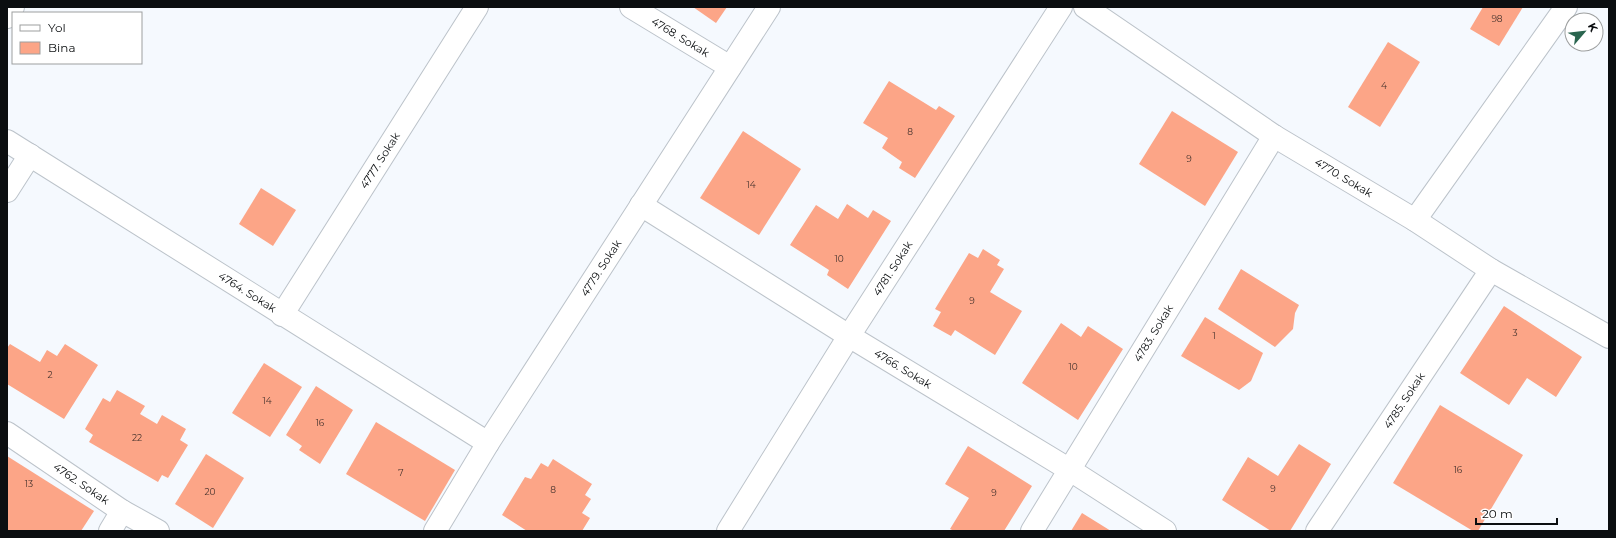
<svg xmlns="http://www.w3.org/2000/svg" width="1616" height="538" font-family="Montserrat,sans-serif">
  <rect width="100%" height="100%" fill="#f5f9fe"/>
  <g fill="#fca587">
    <path d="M693,7H727L716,23Z"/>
    <path d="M1483,7H1523L1499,46L1470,29Z"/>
    <path d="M1388,42L1420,62L1380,127L1348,107Z"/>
    <path d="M889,81L936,110L939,106L955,116L915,178L899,168L902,162L882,148L888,138L863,123Z"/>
    <path d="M1172,111L1238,152L1205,206L1139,164Z"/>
    <path d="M743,131L801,169L759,235L700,198Z"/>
    <path d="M261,188L296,210L273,246L239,224Z"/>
    <path d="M847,204L868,218L873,210L891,221L848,289L827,275L829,270L790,245L816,205L838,219Z"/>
    <path d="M983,249L1000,260L997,265L1004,269L990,292L1022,311L995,355L955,330L951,336L933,326L941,312L935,309L969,253L978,258Z"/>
    <path d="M1241,269L1299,305L1295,313L1293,329L1275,347L1218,309Z"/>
    <path d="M1504,306L1582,357L1556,397L1527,378L1509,405L1460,373Z"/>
    <path d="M1205,317L1263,353L1251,381L1239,390L1181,356Z"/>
    <path d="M1061,323L1081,337L1088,326L1123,349L1078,420L1022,383Z"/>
    <path d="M10,344L40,362L47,350L57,356L65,344L98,365L64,419L7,384V348Z"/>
    <path d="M264,363L302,387L270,437L232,413Z"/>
    <path d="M316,386L353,410L320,464L299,450L302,446L286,435Z"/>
    <path d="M117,390L145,406L140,414L157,424L162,415L186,429L180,440L188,445L168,478L162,475L158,482L89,442L93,435L85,429L103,398L110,402Z"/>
    <path d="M1440,405L1523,455L1478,531H1473L1393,483Z"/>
    <path d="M376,422L455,470L425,521L346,474Z"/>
    <path d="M1299,444L1331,464L1290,531H1271L1222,500L1248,457L1278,476Z"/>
    <path d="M968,446L1032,486L1004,531H954L950,529L969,498L945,484Z"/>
    <path d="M206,454L244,478L213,528L175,504Z"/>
    <path d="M7,456L94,511L81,531H7Z"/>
    <path d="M553,459L592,484L585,495L591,499L582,513L590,518L582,531H527L502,515L525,477L531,479L541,463L548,467Z"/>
    <path d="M1082,513L1111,531H1071Z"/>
  </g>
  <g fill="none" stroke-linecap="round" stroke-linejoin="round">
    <defs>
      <g id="minor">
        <path id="s1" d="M631,7L730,67"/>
        <path id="s2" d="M1085,7L1274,136L1415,220L1491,270L1609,337"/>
        <path d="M7,17L13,7"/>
        <path id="s3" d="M7,141L488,443"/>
        <path d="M7,191L30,155"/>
        <path id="s4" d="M641,205L849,336L1070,470L1165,531"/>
        <path d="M1415,220L1566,7"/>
        <path id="s5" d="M282,315L477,7"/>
        <path id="s6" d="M7,433L122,511L158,531"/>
        <path d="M110,531L122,511"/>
        <path id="s7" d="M435,531L488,443L769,7"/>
        <path id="s8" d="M728,531L849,336L1061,7"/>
        <path id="s9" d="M1032,531L1274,136"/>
        <path id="s10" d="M1317,531L1491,270"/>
      </g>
    </defs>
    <use href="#minor" stroke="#bcc3ca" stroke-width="24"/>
    <use href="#minor" stroke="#fff" stroke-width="22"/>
  </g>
  <g text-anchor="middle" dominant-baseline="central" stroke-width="3" stroke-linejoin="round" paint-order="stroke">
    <g font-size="9" fill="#47342e">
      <text x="1497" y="18">98</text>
      <text x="1384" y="85">4</text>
      <text x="910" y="131">8</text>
      <text x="1189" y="158">9</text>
      <text x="751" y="184">14</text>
      <text x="839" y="258">10</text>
      <text x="972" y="300">9</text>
      <text x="1515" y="332">3</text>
      <text x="1214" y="335">1</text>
      <text x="1073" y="366">10</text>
      <text x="50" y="374">2</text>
      <text x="267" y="400">14</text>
      <text x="320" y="422">16</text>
      <text x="137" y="437">22</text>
      <text x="1458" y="469">16</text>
      <text x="401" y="472">7</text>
      <text x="29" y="483">13</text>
      <text x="1273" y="488">9</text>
      <text x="553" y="489">8</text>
      <text x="210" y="491">20</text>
      <text x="994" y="492">9</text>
    </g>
    <g font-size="11" fill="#0b0e10" stroke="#fff">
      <text stroke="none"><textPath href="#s1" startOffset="58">4768. Sokak</textPath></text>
      <text stroke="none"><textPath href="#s5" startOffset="183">4777. Sokak</textPath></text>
      <text stroke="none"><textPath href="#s2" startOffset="310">4770. Sokak</textPath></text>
      <text stroke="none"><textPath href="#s7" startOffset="311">4779. Sokak</textPath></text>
      <text stroke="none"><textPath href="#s8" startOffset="310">4781. Sokak</textPath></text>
      <text stroke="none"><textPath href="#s3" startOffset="284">4764. Sokak</textPath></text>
      <text stroke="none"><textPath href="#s9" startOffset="232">4783. Sokak</textPath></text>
      <text stroke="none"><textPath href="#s4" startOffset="309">4766. Sokak</textPath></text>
      <text stroke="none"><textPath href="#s10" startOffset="157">4785. Sokak</textPath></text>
      <text stroke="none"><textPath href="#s6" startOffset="90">4762. Sokak</textPath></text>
    </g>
  </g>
  <rect width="1616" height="538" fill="none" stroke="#0b0e10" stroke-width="16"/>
  <rect x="12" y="12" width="130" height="52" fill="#ffffff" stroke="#9d9f9f"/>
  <rect x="20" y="25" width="20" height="6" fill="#ffffff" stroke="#9d9f9f"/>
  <text x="48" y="32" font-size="12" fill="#0b0e10">Yol</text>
  <rect x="20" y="42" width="20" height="12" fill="#fca587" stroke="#9d9f9f"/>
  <text x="48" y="52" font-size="12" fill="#0b0e10">Bina</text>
  <g transform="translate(1584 32) rotate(62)"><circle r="19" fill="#ffffff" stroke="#9d9f9f"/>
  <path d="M0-3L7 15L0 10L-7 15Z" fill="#2a654f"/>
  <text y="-6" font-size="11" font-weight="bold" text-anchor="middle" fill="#0b0e10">K</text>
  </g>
  <path d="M1476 518v6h81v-6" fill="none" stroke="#0b0e10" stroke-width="2"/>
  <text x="1482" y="518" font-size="12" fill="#0b0e10" stroke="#ffffff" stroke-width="3" paint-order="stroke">20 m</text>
</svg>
